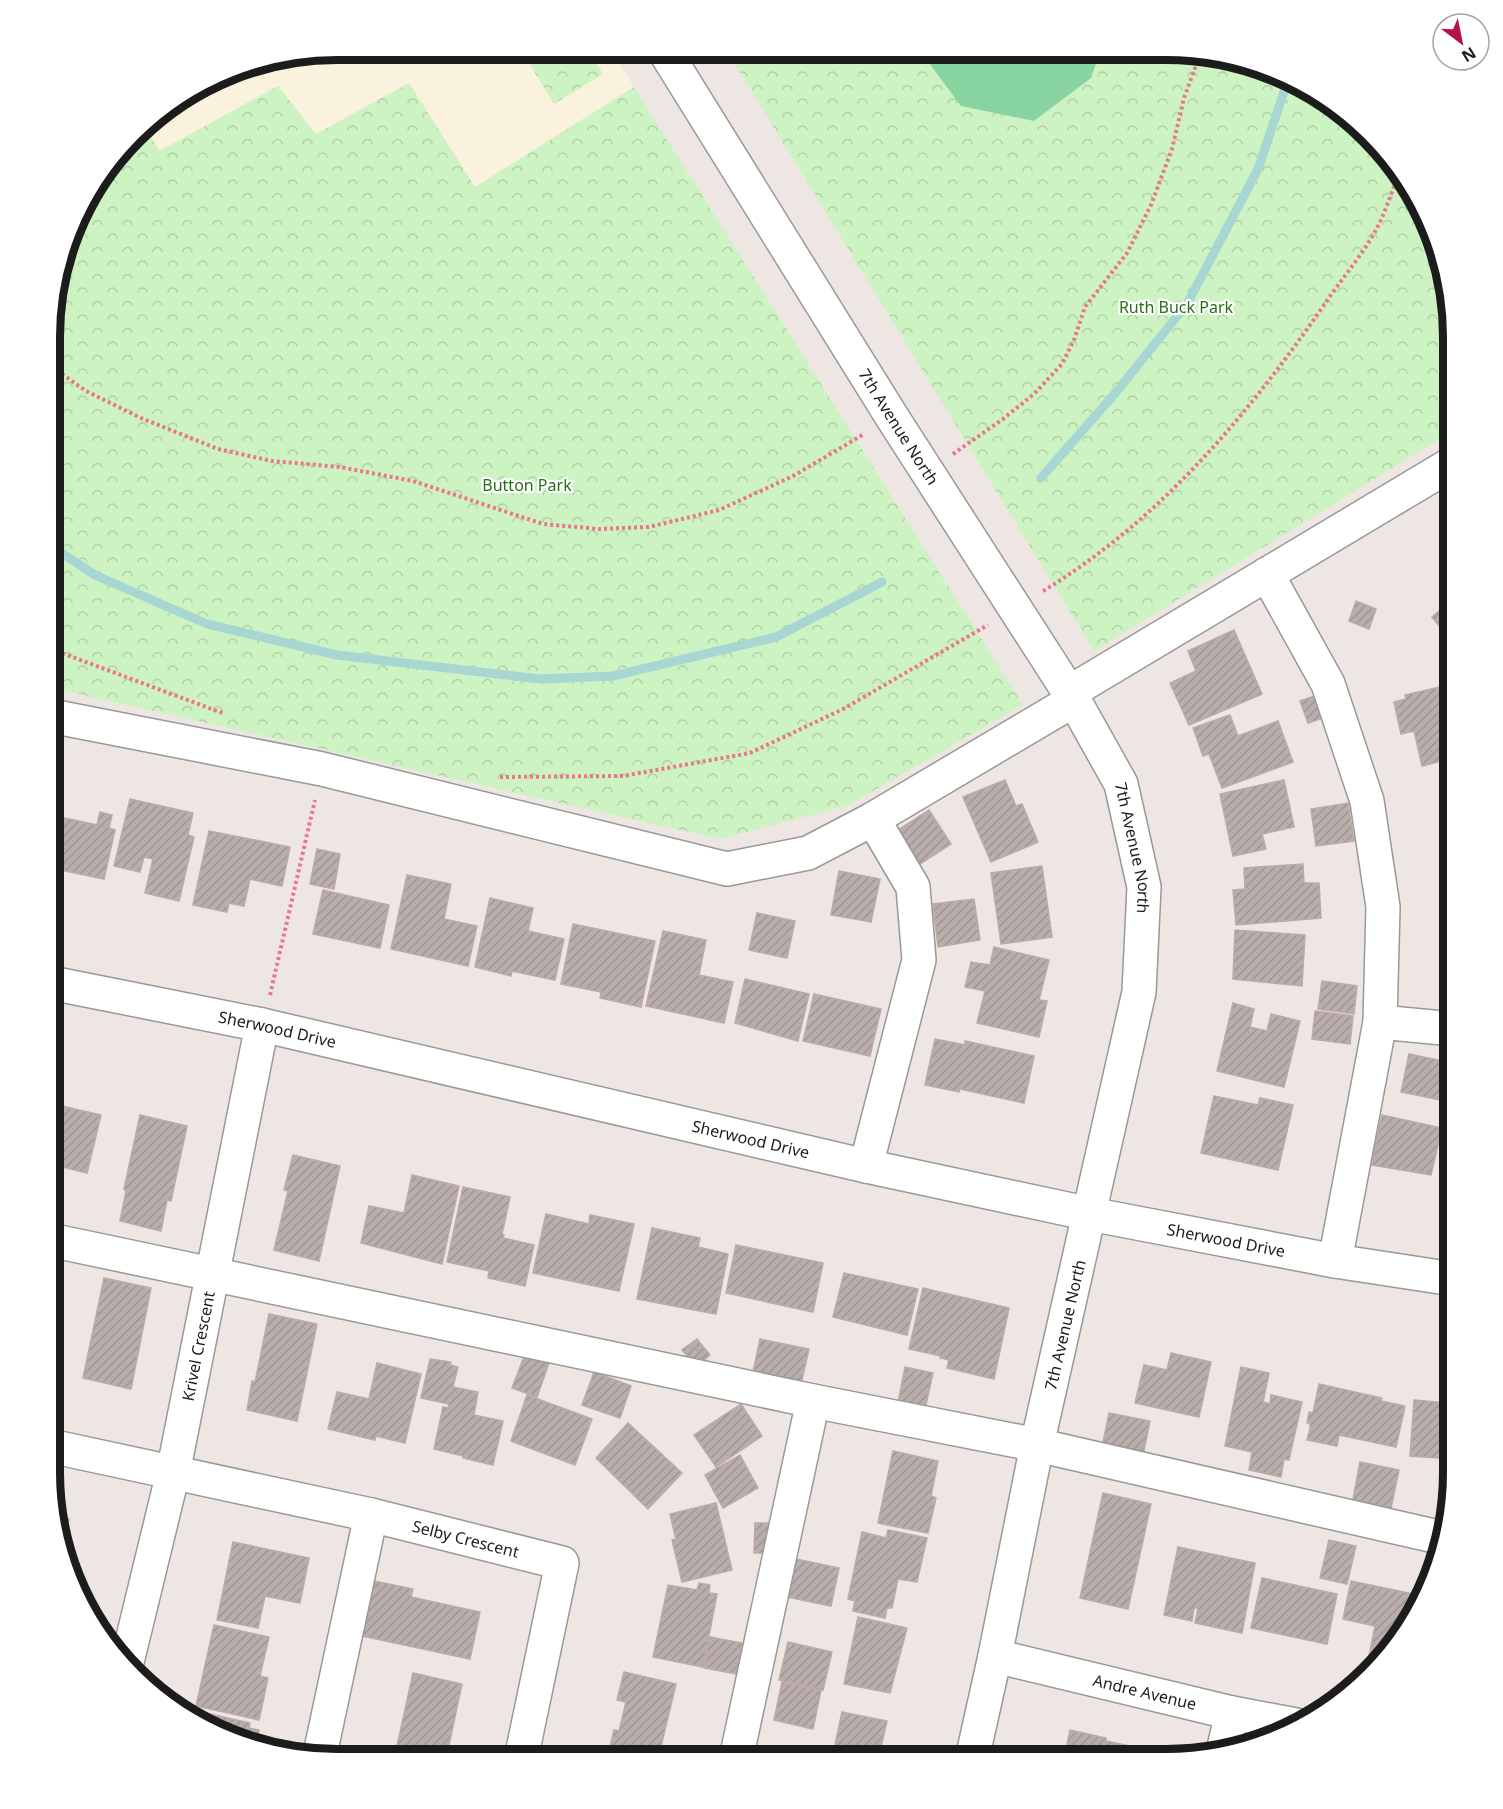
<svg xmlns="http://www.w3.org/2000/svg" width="1503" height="1809" font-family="'Noto Sans',sans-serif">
  <defs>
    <pattern id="park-crowns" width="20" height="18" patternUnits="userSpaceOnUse" patternTransform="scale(1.5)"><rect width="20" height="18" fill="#cef3c3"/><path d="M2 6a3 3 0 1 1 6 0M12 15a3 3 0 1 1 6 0" fill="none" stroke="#b0d0a7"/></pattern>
    <pattern id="building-hatch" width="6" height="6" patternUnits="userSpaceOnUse" patternTransform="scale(1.5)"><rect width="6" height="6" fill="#b9aeac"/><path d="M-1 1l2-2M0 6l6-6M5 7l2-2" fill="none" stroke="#9e9593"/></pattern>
  </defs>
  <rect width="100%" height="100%" fill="#ede6e3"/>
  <path fill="#fbf2dd" d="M337,50H611L634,87L475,187L409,83L315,135L278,86L159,151L143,126L148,121L244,65Z"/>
  <g fill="url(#park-crowns)">
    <path d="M521,50H589L603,74L554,104Z"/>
    <path d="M727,51L1204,52L1326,98L1415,193L1444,262L1453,336V431L1094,651Z"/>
    <path d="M409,83L475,187L634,87L1023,705L847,806L720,839L51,688L52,299L88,193L143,126L160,151L278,86L316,134Z"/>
  </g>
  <path fill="#88d4a0" d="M920,51L1100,52L1091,78L1034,121L961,106Z"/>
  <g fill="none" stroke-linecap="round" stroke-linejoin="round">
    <g stroke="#a7d6d3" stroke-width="9">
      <path d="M1041,478L1117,391L1187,304L1258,169L1287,83"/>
      <path d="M51,546L95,575L207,624L337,655L540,679L613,676L776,637L882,582"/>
    </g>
  </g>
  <g fill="url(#building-hatch)" stroke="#bdaaa7" stroke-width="1.5">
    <path d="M1453,599V643L1432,617Z"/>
    <path d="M1356,601L1376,609L1369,629L1349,621Z"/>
    <path d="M1234,630L1262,694L1189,725L1170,683L1196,671L1188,651Z"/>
    <path d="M1453,684V758L1422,766L1414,731L1401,734L1394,702L1406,699L1405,695Z"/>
    <path d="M1315,696L1323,718L1308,723L1300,701Z"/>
    <path d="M1230,715L1238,736L1278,721L1293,762L1222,788L1209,754L1203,756L1193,728Z"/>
    <path d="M1005,780L1016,806L1022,804L1038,842L991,862L963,797Z"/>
    <path d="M1284,780L1294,827L1262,834L1266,849L1233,856L1220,794Z"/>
    <path d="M130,799L193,813L188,835L194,837L179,901L145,893L153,859L144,857L140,872L114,866Z"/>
    <path d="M1348,803L1354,841L1316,846L1311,809Z"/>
    <path d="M1453,803V852L1446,804Z"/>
    <path d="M929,810L951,844L917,866L895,832Z"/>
    <path d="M100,812L112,815L109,828L115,830L104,879L51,868V815L97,825Z"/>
    <path d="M209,831L290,847L282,886L250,879L244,906L229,903L227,912L193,905Z"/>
    <path d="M317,849L340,854L334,889L310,884Z"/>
    <path d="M1303,864L1304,883H1319L1321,918L1236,925L1233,890L1245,889L1244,868Z"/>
    <path d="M1042,866L1052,937L1001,944L991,873Z"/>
    <path d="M839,871L880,879L871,922L831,915Z"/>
    <path d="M407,875L451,884L444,919L477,926L468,966L391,949Z"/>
    <path d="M323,890L389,905L380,948L313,934Z"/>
    <path d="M490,898L533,908L528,931L564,939L555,980L512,971L511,976L475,967Z"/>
    <path d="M974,899L980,940L938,947L933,904Z"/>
    <path d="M757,913L795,921L787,958L749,950Z"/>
    <path d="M573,924L655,941L641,1007L600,998L601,992L561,984Z"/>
    <path d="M1235,930L1305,935L1302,986L1233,979Z"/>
    <path d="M663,931L706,940L699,975L733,982L724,1023L646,1006Z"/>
    <path d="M994,947L1049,960L1039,1000L1047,1001L1039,1037L977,1023L985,991L965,987L971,962L990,965Z"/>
    <path d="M745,979L809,994L798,1041L735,1023Z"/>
    <path d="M1322,981L1357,986L1354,1014L1318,1009Z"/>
    <rect x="1449" y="993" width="4" height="24"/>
    <path d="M814,994L881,1009L870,1056L803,1041Z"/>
    <path d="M1233,1003L1254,1009L1250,1027L1267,1031L1271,1014L1300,1021L1284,1087L1217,1071Z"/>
    <path d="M1315,1011L1353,1016L1350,1044L1312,1039Z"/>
    <path d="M935,1039L965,1045V1041L1034,1056L1024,1103L960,1089L959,1092L925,1085Z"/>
    <path d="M1409,1054L1448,1062L1441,1100L1401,1092Z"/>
    <path d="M1214,1096L1258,1105L1260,1098L1293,1105L1278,1170L1201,1153Z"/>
    <path d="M62,1106L101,1115L87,1173L50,1164V1115L59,1117Z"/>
    <path d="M140,1115L187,1126L171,1201L167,1200L161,1231L120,1221L126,1191L124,1189Z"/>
    <path d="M1382,1115L1442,1128L1431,1175L1371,1165Z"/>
    <path d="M1447,1115L1453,1116V1178L1445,1177Z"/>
    <path d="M293,1155L340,1166L319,1261L274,1250L288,1191L284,1190Z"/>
    <path d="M412,1175L459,1186L442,1264L361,1243L369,1206L404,1213Z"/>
    <path d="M463,1187L510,1197L502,1234L504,1235L503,1238L534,1245L525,1286L488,1278L489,1271L447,1262Z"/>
    <path d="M546,1214L589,1224L590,1215L634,1224L619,1291L533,1273Z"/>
    <path d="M652,1228L700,1238L698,1247L728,1254L716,1314L637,1299Z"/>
    <path d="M736,1245L823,1263L813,1312L726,1293Z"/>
    <path d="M844,1273L918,1289L907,1335L833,1317Z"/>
    <path d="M104,1278L151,1288L131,1389L83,1378Z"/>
    <path d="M923,1288L1009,1308L994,1379L947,1368L949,1360L940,1358L941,1356L909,1349Z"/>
    <path d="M50,1301L59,1303L50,1341Z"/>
    <path d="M269,1314L317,1324L297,1421L247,1410L252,1381L255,1382Z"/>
    <path d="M697,1339L710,1355L696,1367L682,1350Z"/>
    <path d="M760,1339L809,1349L800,1388L752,1377Z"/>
    <path d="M1171,1353L1211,1362L1199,1417L1135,1403L1144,1365L1167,1370Z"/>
    <path d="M525,1354L549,1363L537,1397L512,1388Z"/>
    <path d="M430,1359L451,1362L450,1365L458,1367L453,1387L478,1392L474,1415L503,1421L493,1465L463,1458V1456L434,1449L443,1407L448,1408L449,1404L421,1398Z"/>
    <path d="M377,1363L421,1374L405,1443L376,1436L375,1440L328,1429L337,1392L369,1399Z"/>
    <path d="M905,1367L933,1373L925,1409L898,1403Z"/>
    <path d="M1241,1367L1269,1373L1263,1402L1270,1404L1271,1395L1302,1402L1289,1460L1284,1459L1281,1477L1249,1470L1252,1452L1225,1446Z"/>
    <path d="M594,1372L631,1386L620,1418L582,1405Z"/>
    <path d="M1319,1384L1382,1398L1381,1401L1405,1406L1396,1447L1339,1435L1337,1446L1307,1440L1310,1429V1423H1307L1309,1412L1313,1413Z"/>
    <path d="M527,1395L592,1419L575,1465L511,1441Z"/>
    <path d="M1414,1400L1447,1403L1446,1414H1453V1459L1410,1456Z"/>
    <path d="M741,1404L762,1436L716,1467L694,1435Z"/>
    <path d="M1109,1413L1150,1421L1142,1460L1101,1452Z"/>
    <path d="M628,1423L682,1473L648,1509L596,1458Z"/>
    <path d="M893,1451L938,1461L931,1496L936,1498L928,1533L878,1523Z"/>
    <path d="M740,1455L758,1488L723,1508L705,1475Z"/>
    <path d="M1360,1462L1399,1470L1391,1508L1353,1499Z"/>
    <path d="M1103,1493L1151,1504L1128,1609L1080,1598Z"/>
    <path d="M716,1503L732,1570L682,1582L672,1540L676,1539L670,1514Z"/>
    <path d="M55,1516L69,1519L62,1552L72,1555L69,1569L59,1547Z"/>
    <path d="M755,1523H773L767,1553H754Z"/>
    <path d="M888,1530L927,1538L917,1582L898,1579L892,1608H887L885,1618L853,1611L855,1601L848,1599L862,1532L886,1538Z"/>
    <path d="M1329,1540L1356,1546L1347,1584L1320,1578Z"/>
    <path d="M233,1542L309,1558L300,1603L265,1596L258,1628L217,1620Z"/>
    <path d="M1178,1547L1255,1563L1242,1633L1195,1623L1198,1608H1194L1192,1621L1164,1615Z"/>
    <path d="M796,1559L839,1568L831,1606L787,1597Z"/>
    <path d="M1262,1578L1337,1594L1327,1644L1251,1628Z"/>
    <path d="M374,1581L413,1589L411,1597L480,1612L470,1659L362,1636Z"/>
    <path d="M1351,1581L1423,1596L1405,1632L1373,1662L1368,1661L1375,1626L1343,1619Z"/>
    <path d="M699,1583L710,1585L709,1593L717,1594L703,1667L653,1657L668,1585L697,1590Z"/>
    <path d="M858,1617L907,1628L890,1693L844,1684Z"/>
    <path d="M214,1625L269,1637L260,1676L268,1678L259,1720L196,1706Z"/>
    <path d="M710,1637L742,1643L736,1674L704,1668Z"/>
    <path d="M788,1642L832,1652L823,1690L779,1680Z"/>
    <path d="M624,1672L676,1684L658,1759H626L608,1755L614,1730L619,1731L626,1702L617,1700Z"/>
    <path d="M413,1673L462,1684L446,1759H413L395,1755Z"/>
    <path d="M782,1682L821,1690L813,1729L774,1720Z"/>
    <path d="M842,1712L887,1721L880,1752L884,1753L883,1759H832Z"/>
    <path d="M206,1713L250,1723L249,1728L259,1730L257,1740L196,1722L198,1715L205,1716Z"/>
    <path d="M1070,1730L1106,1738V1741L1169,1754L1168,1759H1064Z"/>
  </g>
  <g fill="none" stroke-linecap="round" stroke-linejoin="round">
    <defs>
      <g id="minor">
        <path id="s1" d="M664,50L892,417L1074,700L1121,784L1144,887L1139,992L1037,1445L995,1656L972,1759"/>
        <path d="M1267,574L1328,684L1367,801L1383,907L1380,1022L1335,1261"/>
        <path d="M1070,692L1453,463"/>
        <path d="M51,716L322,769L727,869L808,853L873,819L1074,700"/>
        <path id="s2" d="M51,983L262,1025L866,1166L1090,1214L1335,1261L1453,1279"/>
        <path d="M1380,1022L1453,1029"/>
        <path d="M866,1166L919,960L913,887L873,819"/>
        <path d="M50,1240L813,1401L1037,1445L1443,1538"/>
        <path id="s3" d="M50,1446L371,1515L562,1563L521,1759"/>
        <path id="s4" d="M995,1656L1232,1713L1296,1725"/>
        <path id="s5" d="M126,1666L173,1473L262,1025"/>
        <path d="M1224,1747L1232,1713"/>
        <path d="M319,1759L371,1515"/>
        <path d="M736,1759L813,1401"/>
      </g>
    </defs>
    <use href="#minor" stroke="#999" stroke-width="36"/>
    <g stroke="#eb758d" stroke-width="4" stroke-dasharray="3 3" stroke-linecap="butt">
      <path d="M52,367L86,391L141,418L218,449L272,461L340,467L413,481L543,524L599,529L649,527L719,510L793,476L864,434"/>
      <path d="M953,454L1003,419L1034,394L1062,364L1074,340L1085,307L1127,253L1151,205L1172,149L1184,98L1201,52"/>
      <path d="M1043,591C1159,521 1248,415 1324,305C1340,281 1363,254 1376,230C1385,213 1391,193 1399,175"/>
      <path d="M51,649L225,714"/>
      <path d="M500,777L623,776L750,753L843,709L988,625"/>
      <path d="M270,995L315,800"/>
    </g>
    <use href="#minor" stroke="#fff" stroke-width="33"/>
  </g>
  <g text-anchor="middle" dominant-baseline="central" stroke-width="4.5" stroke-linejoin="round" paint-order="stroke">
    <g font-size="16" fill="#296f16" stroke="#fff">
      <text x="1176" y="307">Ruth Buck Park</text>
      <text x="527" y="485">Button Park</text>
    </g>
    <g font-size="16" fill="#1c1c1c" stroke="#fff">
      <text stroke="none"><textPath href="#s1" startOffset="444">7th Avenue North</textPath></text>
      <text stroke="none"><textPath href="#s1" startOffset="930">7th Avenue North</textPath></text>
      <text stroke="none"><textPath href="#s2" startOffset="231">Sherwood Drive</textPath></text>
      <text stroke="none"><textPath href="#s2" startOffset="717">Sherwood Drive</textPath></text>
      <text stroke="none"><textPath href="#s2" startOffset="1203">Sherwood Drive</textPath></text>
      <text transform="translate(1065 1325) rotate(-77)">7th Avenue North</text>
      <text stroke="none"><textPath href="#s5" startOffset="328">Krivel Crescent</textPath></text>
      <text stroke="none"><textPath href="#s3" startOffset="426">Selby Crescent</textPath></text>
      <text stroke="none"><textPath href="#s4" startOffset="154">Andre Avenue</textPath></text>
    </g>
  </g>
  <path d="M0 0H1503V1809H0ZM337 60H1166A277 277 0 0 1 1443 337V1472A277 277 0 0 1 1166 1749H337A277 277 0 0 1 60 1472V337A277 277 0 0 1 337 60Z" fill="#fff" fill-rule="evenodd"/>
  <path fill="none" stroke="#1c1c1c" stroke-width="8" d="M337 60H1166A277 277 0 0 1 1443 337V1472A277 277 0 0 1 1166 1749H337A277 277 0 0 1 60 1472V337A277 277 0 0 1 337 60Z"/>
  <g transform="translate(1461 42) rotate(148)"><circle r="28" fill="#ffffff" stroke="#a4a4a4" stroke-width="1.5"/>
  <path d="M0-4.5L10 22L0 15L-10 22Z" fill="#b51345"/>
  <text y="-9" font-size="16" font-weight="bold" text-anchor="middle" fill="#1c1c1c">N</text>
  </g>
</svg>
